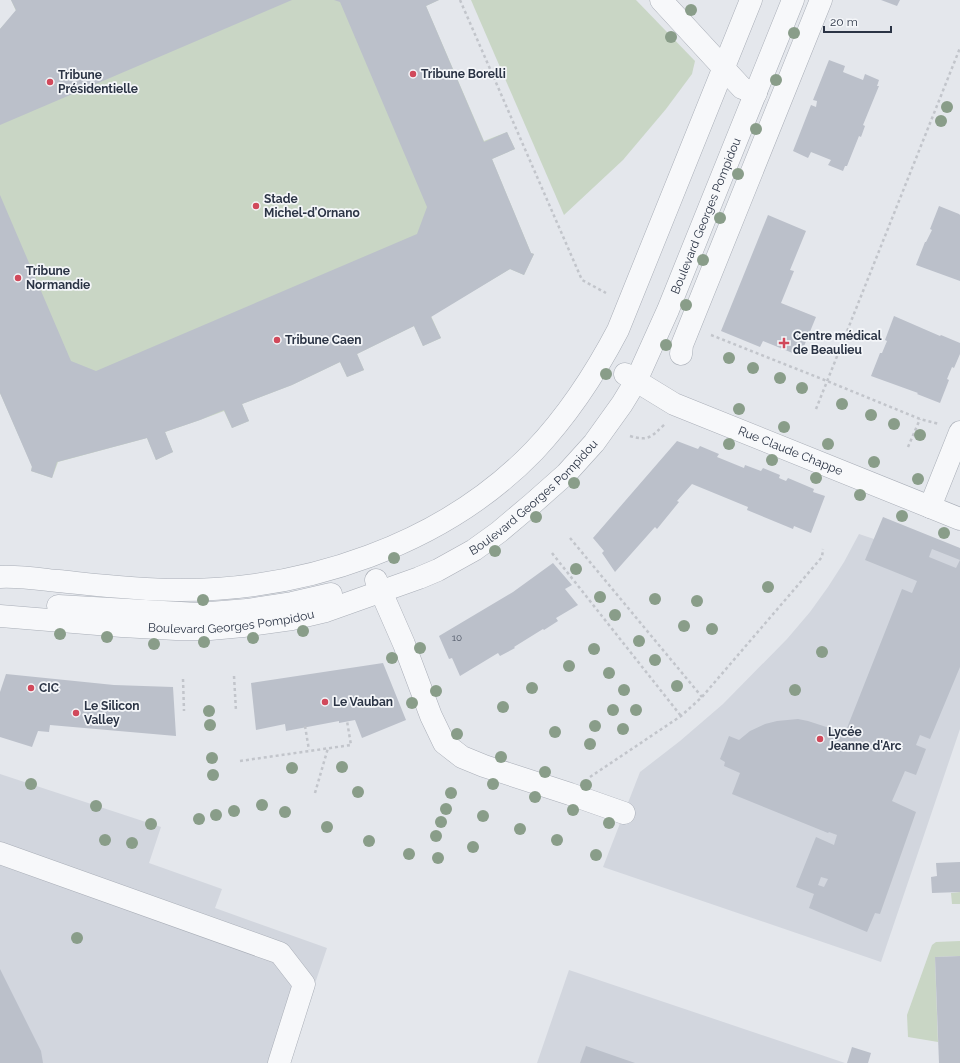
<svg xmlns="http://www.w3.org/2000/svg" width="960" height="1063" font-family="Raleway,sans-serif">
  <rect width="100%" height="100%" fill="#e4e7ec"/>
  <g fill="#d2d6de">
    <path d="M859,534L874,539L960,548V729L881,962L603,867L640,772L680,741L723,704L787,639L810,612L828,587L844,562Z"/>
    <path d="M0,774L161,827L149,863L222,889L215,908L327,948L288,1063H0Z"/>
    <path d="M569,970L845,1063H537Z"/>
  </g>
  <g fill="#c9d6c5">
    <path d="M11,0H439L426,6L484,141L507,132L515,149L492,159L531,253L534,254L524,275L510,269L431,316L441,338L423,346L414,326L357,354L364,370L347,377L340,362L292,385L242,404L249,421L232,428L224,411L200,420L165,432L173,452L156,460L147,438L58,462L52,478L31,471L32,466L0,393V29L16,11Z"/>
    <path d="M471,0H636L695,61L692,74L666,109L623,160L564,215Z"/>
    <path d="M960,892V904H952L951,893Z"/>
    <path d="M960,941V956L935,957L938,1042L908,1037L907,1015L932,945L936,942Z"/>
  </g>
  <g fill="#bbc0ca" fill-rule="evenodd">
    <path d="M11,0H292L0,125V29L16,10Z"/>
    <path d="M334,0H439L426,6L484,142L507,132L515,149L492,159L531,253L534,254L524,275L510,269L431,317L441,338L423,346L414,326L357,354L364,370L347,377L340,362L292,385L242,404L249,421L232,428L224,410L200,420L165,432L173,452L156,460L147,438L57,462L52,478L31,471L32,467L0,393V195L71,361L96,371L417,234L427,207L340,2Z"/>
    <path d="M881,0H900L897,6Z"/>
    <path d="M829,60L845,66L843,72L863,80L865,74L879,80L877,86H879L863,125L865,126L861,137L859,136L847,166H845L843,171L828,165L831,160L811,152L808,158L793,151L811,105L816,107L817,101L813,100Z"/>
    <path d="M939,206L959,214L960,215V281L916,265L925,242H926L932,230L930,229Z"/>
    <path d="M768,215L806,231L790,270L794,271L781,303L816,317L800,356L763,341L760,347L721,331Z"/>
    <path d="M894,316L940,336L941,335L960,343V354L954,368L952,367L947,379L949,380L940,403L917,394L918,393L871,376L880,353H882L887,341L885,340Z"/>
    <path d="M677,441L698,449L700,446L719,454L717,457L744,468L745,465L761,471L763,468L780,475L779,478L786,481L788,478L814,489L813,492L825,496L811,533L794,526L793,529L747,510L748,507L692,484L677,501L679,502L657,529L655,527L615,572L602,553L604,551L593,538Z"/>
    <path d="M883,517L960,548V667L930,739L920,735L916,745L926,749L916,775L905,771L892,801L916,812L880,914L875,913L867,932L809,908L814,894L796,887L816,837L834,845L837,835L829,832L828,833L732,794L740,773L724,766L725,762L720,759L729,736L739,740L750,731L765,724L777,721L798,719L808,721L860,738L862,734L847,728L902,589L912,593L917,581L865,560ZM932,549L960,560L956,568L929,557ZM821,877L828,879L824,887L818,885Z"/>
    <path d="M553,563L572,585L565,589L578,605L556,618L558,621L544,630L543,629L514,647L515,648L500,656L498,653L460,676L452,658L449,659L439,636L513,592Z"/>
    <path d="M383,663L406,720L362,738L355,720L339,723V721L286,731L285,724L256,730L251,683Z"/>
    <path d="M6,674L114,685L173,687L176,736L50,725L49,732L38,731L32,747L0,737V692Z"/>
    <path d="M960,862V892L932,893L931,877L937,876L936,863Z"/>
    <path d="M960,956V1063H939L935,957Z"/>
    <path d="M0,969L41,1051L43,1063H0Z"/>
    <path d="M586,1046L635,1063H580Z"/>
    <path d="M852,1047L871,1053L868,1063H847Z"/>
  </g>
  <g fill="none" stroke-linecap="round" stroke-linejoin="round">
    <defs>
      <g id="minor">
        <path d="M661,0L742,88L756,93"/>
        <path d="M681,354L682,345L821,0"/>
        <path id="s1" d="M625,374L674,404L960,519"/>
        <path d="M930,507L960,432"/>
        <path d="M0,577C19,576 39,579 58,581C97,585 137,590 176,590C305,591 443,545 534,451C568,415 595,374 618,330L751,0"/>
        <path d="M376,580L404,644L431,716L444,743L462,757L484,766L570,794L624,813"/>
        <path d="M58,606L198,614L247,610L292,603L331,594"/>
        <path id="s2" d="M0,616L122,626L176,629H210L243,626L292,619L326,611L419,578L438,570L474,550L499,532L531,505L566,474L594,443L622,404L636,381L668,310L793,0"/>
        <path d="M0,853L280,953L304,984L279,1063"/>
      </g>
    </defs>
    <use href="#minor" stroke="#a9aeb7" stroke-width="23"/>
    <g stroke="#c2c5cb" stroke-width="2.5" stroke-dasharray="3 3" stroke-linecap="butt">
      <path d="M460,0L582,280L606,293"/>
      <path d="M711,335L827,381L920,419L939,424"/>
      <path d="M816,409L960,48"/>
      <path d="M630,436C649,442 652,436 665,424"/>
      <path d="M908,447L920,419"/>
      <path d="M570,538L702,697"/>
      <path d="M552,553L681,716"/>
      <path d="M234,676L236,711"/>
      <path d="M183,679L184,711"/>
      <path d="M305,726L309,750"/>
      <path d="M240,761L351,745L347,721"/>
      <path d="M590,777L681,716L702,697L822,557L823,549"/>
      <path d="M315,793L328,748"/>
    </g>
    <use href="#minor" stroke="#f7f8fa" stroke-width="22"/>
  </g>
  <g fill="#899d89">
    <circle cx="691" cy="10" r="6"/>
    <circle cx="794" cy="33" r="6"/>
    <circle cx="671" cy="37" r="6"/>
    <circle cx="776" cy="80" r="6"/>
    <circle cx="947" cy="107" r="6"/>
    <circle cx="941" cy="121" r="6"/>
    <circle cx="756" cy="129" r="6"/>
    <circle cx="738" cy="174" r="6"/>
    <circle cx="720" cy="218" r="6"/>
    <circle cx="703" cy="260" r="6"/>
    <circle cx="686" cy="305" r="6"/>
    <circle cx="666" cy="345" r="6"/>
    <circle cx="729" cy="358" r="6"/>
    <circle cx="753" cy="368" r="6"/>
    <circle cx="606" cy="374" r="6"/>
    <circle cx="780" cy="378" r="6"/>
    <circle cx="802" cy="388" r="6"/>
    <circle cx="842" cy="404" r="6"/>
    <circle cx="739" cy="409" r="6"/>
    <circle cx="871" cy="415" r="6"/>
    <circle cx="894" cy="424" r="6"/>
    <circle cx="784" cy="427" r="6"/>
    <circle cx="920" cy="435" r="6"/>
    <circle cx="729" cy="444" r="6"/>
    <circle cx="828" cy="444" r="6"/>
    <circle cx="772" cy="460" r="6"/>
    <circle cx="874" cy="462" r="6"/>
    <circle cx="816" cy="478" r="6"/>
    <circle cx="918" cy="479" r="6"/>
    <circle cx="574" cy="483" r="6"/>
    <circle cx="860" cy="495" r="6"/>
    <circle cx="902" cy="516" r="6"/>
    <circle cx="536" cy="517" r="6"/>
    <circle cx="944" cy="533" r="6"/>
    <circle cx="495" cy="551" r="6"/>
    <circle cx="394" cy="558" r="6"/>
    <circle cx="576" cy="569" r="6"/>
    <circle cx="768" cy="587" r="6"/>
    <circle cx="600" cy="597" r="6"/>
    <circle cx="655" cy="599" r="6"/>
    <circle cx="203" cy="600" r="6"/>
    <circle cx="697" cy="601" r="6"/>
    <circle cx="615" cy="615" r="6"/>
    <circle cx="684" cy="626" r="6"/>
    <circle cx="712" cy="629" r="6"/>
    <circle cx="303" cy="631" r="6"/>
    <circle cx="60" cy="634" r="6"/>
    <circle cx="107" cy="637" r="6"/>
    <circle cx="253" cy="638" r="6"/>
    <circle cx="639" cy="641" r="6"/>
    <circle cx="204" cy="642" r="6"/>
    <circle cx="154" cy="644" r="6"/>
    <circle cx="420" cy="648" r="6"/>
    <circle cx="594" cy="649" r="6"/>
    <circle cx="822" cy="652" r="6"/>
    <circle cx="392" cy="658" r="6"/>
    <circle cx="655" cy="660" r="6"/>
    <circle cx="569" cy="666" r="6"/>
    <circle cx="609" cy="673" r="6"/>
    <circle cx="677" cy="686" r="6"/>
    <circle cx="532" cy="688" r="6"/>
    <circle cx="624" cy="690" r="6"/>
    <circle cx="795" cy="690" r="6"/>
    <circle cx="436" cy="691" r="6"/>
    <circle cx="412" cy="703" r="6"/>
    <circle cx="503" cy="707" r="6"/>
    <circle cx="613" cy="710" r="6"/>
    <circle cx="636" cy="710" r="6"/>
    <circle cx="209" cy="711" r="6"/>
    <circle cx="210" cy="725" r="6"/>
    <circle cx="595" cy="726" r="6"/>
    <circle cx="623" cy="729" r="6"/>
    <circle cx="555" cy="732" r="6"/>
    <circle cx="457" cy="734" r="6"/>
    <circle cx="590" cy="744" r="6"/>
    <circle cx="501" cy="757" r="6"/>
    <circle cx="212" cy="758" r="6"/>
    <circle cx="342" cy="767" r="6"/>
    <circle cx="292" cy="768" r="6"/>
    <circle cx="545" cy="772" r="6"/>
    <circle cx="213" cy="775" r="6"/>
    <circle cx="31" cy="784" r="6"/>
    <circle cx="493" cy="784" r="6"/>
    <circle cx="586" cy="785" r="6"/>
    <circle cx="358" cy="792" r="6"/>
    <circle cx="451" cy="793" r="6"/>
    <circle cx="535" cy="797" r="6"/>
    <circle cx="262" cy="805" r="6"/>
    <circle cx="96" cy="806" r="6"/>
    <circle cx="446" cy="809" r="6"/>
    <circle cx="573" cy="810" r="6"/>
    <circle cx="234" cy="811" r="6"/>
    <circle cx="285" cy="812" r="6"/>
    <circle cx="216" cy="815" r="6"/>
    <circle cx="483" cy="816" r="6"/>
    <circle cx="199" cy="819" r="6"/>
    <circle cx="441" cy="822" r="6"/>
    <circle cx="609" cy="823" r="6"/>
    <circle cx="151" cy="824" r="6"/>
    <circle cx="327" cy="827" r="6"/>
    <circle cx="520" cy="829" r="6"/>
    <circle cx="436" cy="836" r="6"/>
    <circle cx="105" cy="840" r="6"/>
    <circle cx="557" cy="840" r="6"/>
    <circle cx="369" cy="841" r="6"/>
    <circle cx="132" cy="843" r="6"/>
    <circle cx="473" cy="847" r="6"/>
    <circle cx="409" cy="854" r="6"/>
    <circle cx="596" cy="855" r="6"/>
    <circle cx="438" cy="858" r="6"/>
    <circle cx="77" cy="938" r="6"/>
  </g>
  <g fill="#d1495b" stroke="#f4f6f9" stroke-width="1.5">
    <circle cx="413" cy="74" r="4"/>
    <circle cx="50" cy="82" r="4"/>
    <circle cx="256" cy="206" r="4"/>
    <circle cx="18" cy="278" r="4"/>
    <circle cx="277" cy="340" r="4"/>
    <path d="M782 337h4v4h4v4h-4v4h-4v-4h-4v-4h4z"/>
    <circle cx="31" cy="688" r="4"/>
    <circle cx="325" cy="702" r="4"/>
    <circle cx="76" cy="713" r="4"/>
    <circle cx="820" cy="739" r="4"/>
  </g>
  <g text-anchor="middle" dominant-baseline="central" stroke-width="3.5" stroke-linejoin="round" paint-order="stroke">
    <g font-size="10" fill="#4f5766">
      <text x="457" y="637">10</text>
    </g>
    <g font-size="12" font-weight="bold" fill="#2b3445" stroke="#f4f6f9" text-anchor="start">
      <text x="421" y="74">Tribune Borelli</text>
      <text x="58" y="75">Tribune<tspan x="58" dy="14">Présidentielle</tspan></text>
      <text x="264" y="199">Stade<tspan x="264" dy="14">Michel-d’Ornano</tspan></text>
      <text x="26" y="271">Tribune<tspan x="26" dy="14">Normandie</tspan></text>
      <text x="793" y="336">Centre médical<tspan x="793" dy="14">de Beaulieu</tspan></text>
      <text x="285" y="340">Tribune Caen</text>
      <text x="39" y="688">CIC</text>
      <text x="333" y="702">Le Vauban</text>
      <text x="84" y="706">Le Silicon<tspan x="84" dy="14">Valley</tspan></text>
      <text x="828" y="732">Lycée<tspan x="828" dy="14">Jeanne d'Arc</tspan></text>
    </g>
    <g font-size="12" fill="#2b3445" stroke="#f4f6f9">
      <text stroke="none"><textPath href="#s2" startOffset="904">Boulevard Georges Pompidou</textPath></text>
      <text stroke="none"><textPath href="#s1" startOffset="183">Rue Claude Chappe</textPath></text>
      <text stroke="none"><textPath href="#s2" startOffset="568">Boulevard Georges Pompidou</textPath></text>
      <text stroke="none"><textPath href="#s2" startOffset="232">Boulevard Georges Pompidou</textPath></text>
    </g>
  </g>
  <path d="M824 26v6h67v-6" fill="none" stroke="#2b3445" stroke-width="2"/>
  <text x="830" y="26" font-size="12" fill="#2b3445" stroke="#f4f6f9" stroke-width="3" paint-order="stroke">20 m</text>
</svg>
